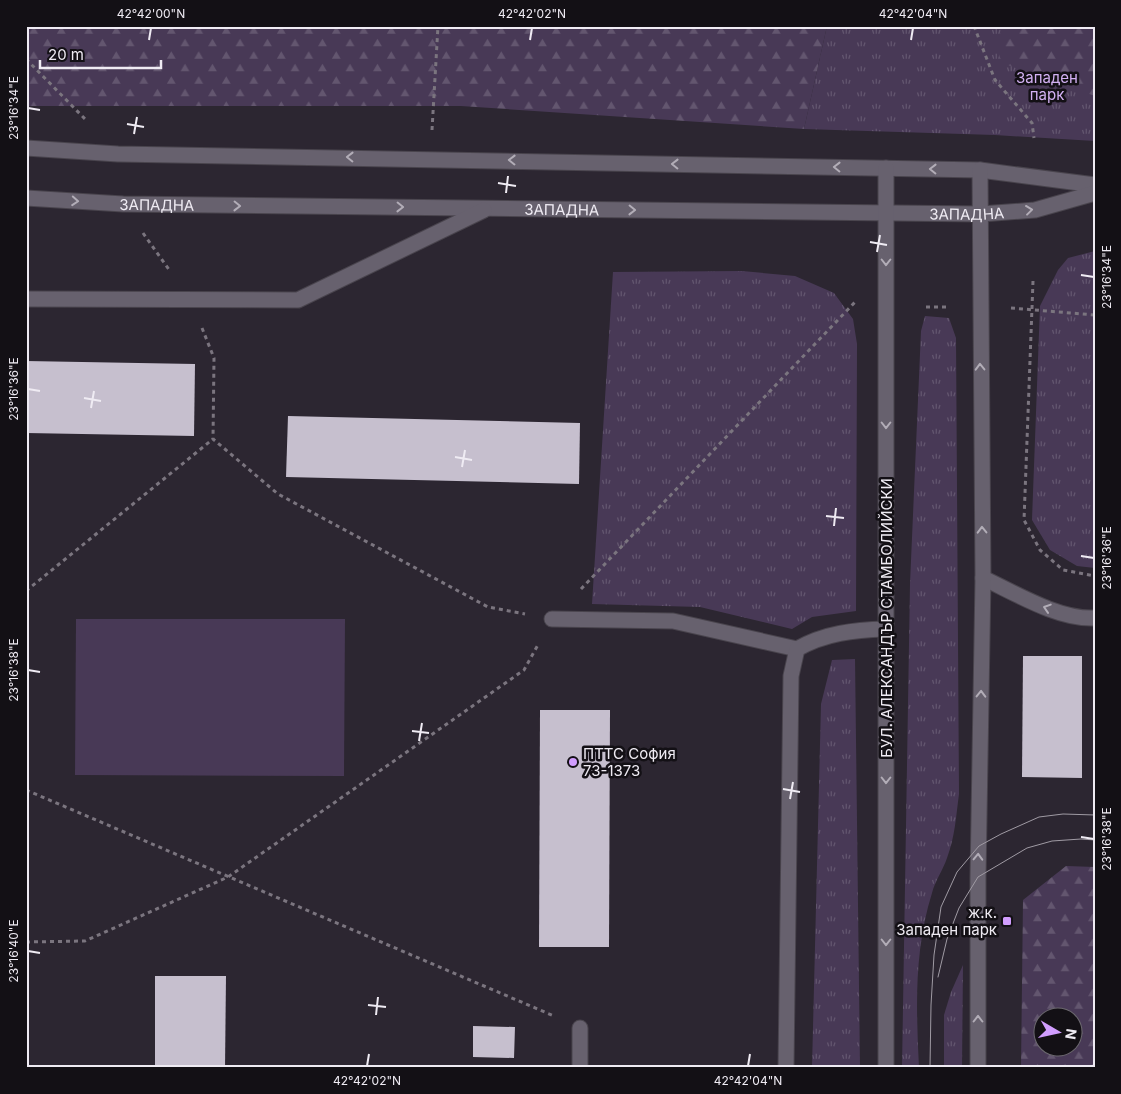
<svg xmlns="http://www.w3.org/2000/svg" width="1121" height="1094" font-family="Inter,sans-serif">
  <defs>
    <pattern id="grass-tufts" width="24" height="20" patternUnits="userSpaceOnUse" patternTransform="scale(1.25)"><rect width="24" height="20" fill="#483956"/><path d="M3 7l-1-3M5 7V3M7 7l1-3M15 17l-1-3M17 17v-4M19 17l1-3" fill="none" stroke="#63566f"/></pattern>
    <pattern id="forest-firs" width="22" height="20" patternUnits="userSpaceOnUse" patternTransform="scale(1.25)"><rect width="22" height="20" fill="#483956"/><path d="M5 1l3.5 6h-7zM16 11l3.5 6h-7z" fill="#63566f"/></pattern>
  </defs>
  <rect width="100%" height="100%" fill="#2c2631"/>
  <g fill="url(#grass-tufts)">
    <path d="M827,26H1095V141L995,135L804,129Z"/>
    <path d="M1095,251V568L1077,566L1050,550L1032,520L1040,306L1058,270L1068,258Z"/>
    <path d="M742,271L795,276L834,293L853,319L857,344L856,611L812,617L792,629L700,607L592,604L613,272Z"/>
    <path d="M925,316L949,318L956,338L959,794C956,816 955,837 947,858C943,870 935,881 932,893C914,950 916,1009 919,1068H902L910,584L921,331Z"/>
    <path d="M855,659L860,1068H812L821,704L832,660Z"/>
    <path d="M963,965L962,1068H944V1015L951,992Z"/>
  </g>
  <g fill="url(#forest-firs)" fill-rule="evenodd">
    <path d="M26,26H827L804,129L461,106H26Z"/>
    <path d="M1001,26H1095V96L999,62Z"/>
    <path d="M1066,866L1095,867V1068H1021L1023,900ZM1044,1016H1074V1046H1044Z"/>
  </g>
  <path fill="#483956" d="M76,619H345L344,776L75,775Z"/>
  <g fill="#c6bfce">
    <path d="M26,361L195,364L194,436L26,433Z"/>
    <path d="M288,416L580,423L579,484L286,477Z"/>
    <path d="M1023,656H1082V778L1022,777Z"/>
    <path d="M540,710H610L609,947H539Z"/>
    <path d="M155,976H226L225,1068H155Z"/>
    <path d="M473,1026L515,1027L514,1058L473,1057Z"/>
  </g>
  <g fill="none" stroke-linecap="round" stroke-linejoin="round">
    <defs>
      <g id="minor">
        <path d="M26,148L118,154L980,170L1095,185"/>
        <path id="s1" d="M26,198L123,204L981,214L1035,210L1095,193"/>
        <path d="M26,299L298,300L484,210"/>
        <path d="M983,578C1015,593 1059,620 1095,618"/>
        <path d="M552,619L673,621L797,649"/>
        <path d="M580,1068V1028"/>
        <path d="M786,1068L791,676L797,649C825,633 854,630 886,629"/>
        <path d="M886,1068V168"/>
        <path d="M978,1068V877L983,578L980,170"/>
      </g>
    </defs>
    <use href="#minor" stroke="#49444d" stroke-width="17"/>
    <g stroke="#7b757f" stroke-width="3" stroke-dasharray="4 4" stroke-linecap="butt">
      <path d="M974,26L995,80L1032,123L1034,138"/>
      <path d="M26,59L87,121"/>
      <path d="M432,130L438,26"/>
      <path d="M143,233L170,271"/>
      <path d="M1033,281L1024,520L1040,550L1063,570L1095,576"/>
      <path d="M926,307H950"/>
      <path d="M1011,308L1095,315"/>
      <path d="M202,328L214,358L213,439L278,494L488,607L525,614"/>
      <path d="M581,589L856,301"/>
      <path d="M26,591L213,439"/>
      <path d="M26,790L554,1016"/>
      <path d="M26,942L85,941L228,877L524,670L539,643"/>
    </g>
    <use href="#minor" stroke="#67616e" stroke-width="15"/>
    <g stroke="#a09ba4" stroke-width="1">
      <path d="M938,977L947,939L959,908L978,877L1027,848L1052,841L1081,839L1095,840"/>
      <path d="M930,1068L931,1005L934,955L941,907L957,872L979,846L1001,834L1039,817L1063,814L1095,815"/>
    </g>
  </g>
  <defs><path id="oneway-chevron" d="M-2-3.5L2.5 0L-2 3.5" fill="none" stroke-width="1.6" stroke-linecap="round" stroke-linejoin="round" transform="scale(1.25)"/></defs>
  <g stroke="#b2adb7">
    <use href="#oneway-chevron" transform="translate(350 157) rotate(-179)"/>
    <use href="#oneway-chevron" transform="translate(512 160) rotate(-179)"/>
    <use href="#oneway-chevron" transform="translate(675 164) rotate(-179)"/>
    <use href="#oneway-chevron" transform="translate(837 167) rotate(-179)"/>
    <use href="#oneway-chevron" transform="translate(933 169) rotate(-179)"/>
    <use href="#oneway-chevron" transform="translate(75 201) rotate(4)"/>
    <use href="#oneway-chevron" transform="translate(237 206) rotate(1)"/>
    <use href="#oneway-chevron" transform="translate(400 207) rotate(1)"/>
    <use href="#oneway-chevron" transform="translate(632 210) rotate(1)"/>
    <use href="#oneway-chevron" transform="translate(1029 210) rotate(-7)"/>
    <use href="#oneway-chevron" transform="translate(886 262) rotate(90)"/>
    <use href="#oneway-chevron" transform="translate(980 367) rotate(-91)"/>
    <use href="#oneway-chevron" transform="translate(886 425) rotate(90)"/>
    <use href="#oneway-chevron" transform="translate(982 530) rotate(-91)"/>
    <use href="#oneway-chevron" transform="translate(1047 608) rotate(-162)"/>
    <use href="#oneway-chevron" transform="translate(981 694) rotate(-89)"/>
    <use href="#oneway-chevron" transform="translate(886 780) rotate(90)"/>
    <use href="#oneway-chevron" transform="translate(978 857) rotate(-88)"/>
    <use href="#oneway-chevron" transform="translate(886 942) rotate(90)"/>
    <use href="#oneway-chevron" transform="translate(978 1019) rotate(-90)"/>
  </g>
  <path fill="none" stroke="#efebf3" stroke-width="2" d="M149,40L151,28M530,40L532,28M911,40L913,28M28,108L40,110M127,124L144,127M134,134L137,117M498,183L516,186M506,193L508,176M870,242L887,245M877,252L880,235M1081,275L1094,277M28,389L40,391M84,398L101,401M91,408L94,391M455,457L472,460M462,467L465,450M826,516L844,518M834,526L836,508M1081,556L1094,558M28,670L40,672M412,731L429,733M419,741L422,723M783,789L800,792M790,799L793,782M1081,837L1094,839M28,951L40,953M368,1005L386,1007M376,1015L378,997M367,1066L369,1054M748,1066L750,1054"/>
  <g fill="#d19dfe" stroke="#131015" stroke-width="2">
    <circle cx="573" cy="762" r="5"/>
    <rect x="1002" y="916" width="10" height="10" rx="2.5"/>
  </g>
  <g text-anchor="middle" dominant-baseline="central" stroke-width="5" stroke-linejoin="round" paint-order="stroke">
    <g font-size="15" fill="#d3b1f3" stroke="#131015">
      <text x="1047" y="77">Западен<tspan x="1047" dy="17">парк</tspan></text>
    </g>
    <g font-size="15" fill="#efebf3" stroke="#131015">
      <text stroke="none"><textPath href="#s1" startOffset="131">ЗАПАДНА</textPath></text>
      <text stroke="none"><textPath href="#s1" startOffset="536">ЗАПАДНА</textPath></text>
      <text stroke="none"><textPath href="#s1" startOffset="941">ЗАПАДНА</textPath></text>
      <text transform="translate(886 618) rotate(-90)">БУЛ. АЛЕКСАНДЪР СТАМБОЛИЙСКИ</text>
    </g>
    <g font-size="15" fill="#efebf3" stroke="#131015" text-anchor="start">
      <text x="583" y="753">ПТТС София<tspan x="583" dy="17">73-1373</tspan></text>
      <text x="997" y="912" text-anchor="end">ж.к.<tspan x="997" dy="17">Западен парк</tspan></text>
    </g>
  </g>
  <rect width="1121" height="1094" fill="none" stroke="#131015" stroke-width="55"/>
  <g transform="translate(1058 1032) rotate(99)"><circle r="24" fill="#131015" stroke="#6b686e"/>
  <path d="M0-4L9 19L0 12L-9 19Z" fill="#d19dfe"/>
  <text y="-8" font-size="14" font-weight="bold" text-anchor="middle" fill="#efebf3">N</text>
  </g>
  <path d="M40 60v8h121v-8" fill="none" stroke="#efebf3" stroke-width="2.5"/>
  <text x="48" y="60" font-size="15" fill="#efebf3" stroke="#131015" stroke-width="4" paint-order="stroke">20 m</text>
  <rect x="28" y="28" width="1066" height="1038" fill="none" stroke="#efebf3" stroke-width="2"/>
  <g font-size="12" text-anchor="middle" fill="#efebf3">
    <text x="151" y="18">42°42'00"N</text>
    <text x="532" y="18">42°42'02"N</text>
    <text x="913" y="18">42°42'04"N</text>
    <text transform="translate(14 108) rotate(-90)" y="4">23°16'34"E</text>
    <text transform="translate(1107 277) rotate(-90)" y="4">23°16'34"E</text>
    <text transform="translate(14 389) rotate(-90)" y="4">23°16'36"E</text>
    <text transform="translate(1107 558) rotate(-90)" y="4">23°16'36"E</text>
    <text transform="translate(14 670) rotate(-90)" y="4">23°16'38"E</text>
    <text transform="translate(1107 839) rotate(-90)" y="4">23°16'38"E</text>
    <text transform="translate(14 951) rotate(-90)" y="4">23°16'40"E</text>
    <text x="367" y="1085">42°42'02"N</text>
    <text x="748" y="1085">42°42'04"N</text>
  </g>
</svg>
